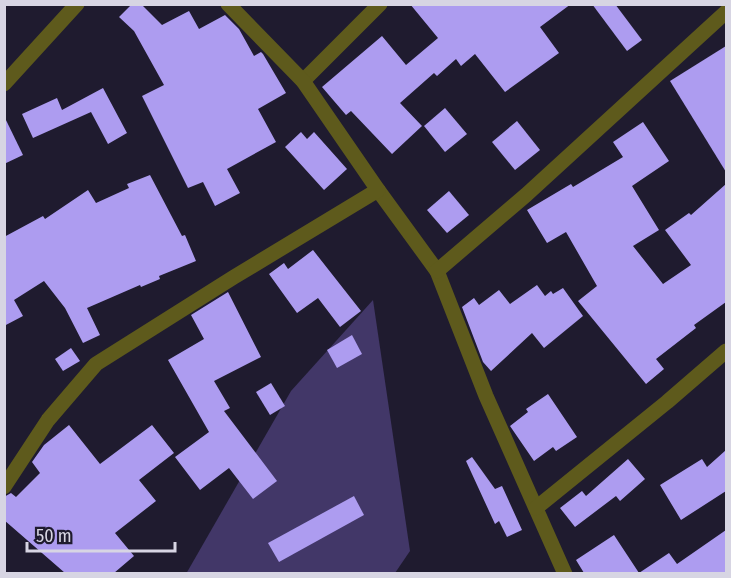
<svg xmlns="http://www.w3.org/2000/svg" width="731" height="578" font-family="'Fira Sans Condensed',sans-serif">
  <rect width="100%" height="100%" fill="#1f1b2f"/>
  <path fill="#423768" d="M373,300L410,551L395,573L186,574L291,391Z"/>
  <g fill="#ad9cf0">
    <path d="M132,4H141L162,25L189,11L199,29L225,15L239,29L254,56L261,52L263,54L286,93L258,109L276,142L227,169L240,193L215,206L203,182L188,188L142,96L164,85L134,31L119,17Z"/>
    <path d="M410,4H571L540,27L559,53L505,92L475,54L461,66L456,59L437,76L434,73L400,103L422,126L392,154L351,111L346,115L322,87L382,36L406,65L438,38Z"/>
    <path d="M592,4H615L642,40L627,51Z"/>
    <path d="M726,46V172L670,81Z"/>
    <path d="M103,88L127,133L108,144L91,112L33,138L22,114L57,98L62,110Z"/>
    <path d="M445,108L467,134L445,152L424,126Z"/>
    <path d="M4,116L23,155L4,164Z"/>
    <path d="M517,121L540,150L515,170L492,142Z"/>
    <path d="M643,122L669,161L632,186L659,230L633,246L663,284L691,265L665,230L689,213L691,215L726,184V302L694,325L696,328L656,359L664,369L646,384L578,301L597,286L566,232L547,243L527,210L571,184L573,187L623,157L613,142Z"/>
    <path d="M301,132L307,139L314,132L347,169L324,190L285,147Z"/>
    <path d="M150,175L182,236L185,235L196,261L159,276L160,279L141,287L140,285L87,308L100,335L83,343L65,308L44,281L14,300L23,316L4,326V237L43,216L45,219L88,190L96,203L129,188L127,184Z"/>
    <path d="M449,191L469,215L447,233L427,210Z"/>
    <path d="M313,250L361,311L340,327L318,298L297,313L269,274L284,263L288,269Z"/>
    <path d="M537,285L545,296L551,291L553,294L563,288L583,316L544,348L532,333L491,371L483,362L462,307L474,298L479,305L499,290L510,304Z"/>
    <path d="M228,292L261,357L214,381L230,408L224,411L277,481L253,499L229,468L200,490L175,457L209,432L168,360L204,339L191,315Z"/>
    <path d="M352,335L362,354L337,368L327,350Z"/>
    <path d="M71,348L80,361L63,371L55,359Z"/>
    <path d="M271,383L285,406L270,415L256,392Z"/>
    <path d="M548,394L577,437L556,451L553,447L534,461L510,426L528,412L526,409Z"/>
    <path d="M69,425L100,464L152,425L174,453L139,480L156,501L115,533L134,556L114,573H65L4,520V497L11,493L16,497L40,473L32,462L44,445Z"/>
    <path d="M726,450V491L681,520L660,485L702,459L707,467Z"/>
    <path d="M472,457L495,489L502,486L522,530L507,537L499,521L495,524L466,461Z"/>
    <path d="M628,459L645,479L620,501L616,496L575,527L560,508L582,491L586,496Z"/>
    <path d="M354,496L364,515L279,562L268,543Z"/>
    <path d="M726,530V573H584L576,560L614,535L639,573L669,553L677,564Z"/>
  </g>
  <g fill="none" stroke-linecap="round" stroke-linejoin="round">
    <g stroke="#5e5a1c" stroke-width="15">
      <path d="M303,81L380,4"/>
      <path d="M4,84L77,4"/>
      <path d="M378,190L437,271L486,396L565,574"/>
      <path d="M437,271L526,195L726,12"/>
      <path d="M4,487L48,420L96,364L234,277L378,190L303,81L228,4"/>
      <path d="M536,508L667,402L726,351"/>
    </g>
  </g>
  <rect width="731" height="578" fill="none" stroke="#d7d5e3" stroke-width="12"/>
  <path d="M27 542v9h148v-9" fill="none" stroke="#d7d5e3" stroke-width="3"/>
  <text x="36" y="542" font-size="18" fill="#d7d5e3" stroke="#1f1b2f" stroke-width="4.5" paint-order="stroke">50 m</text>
</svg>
